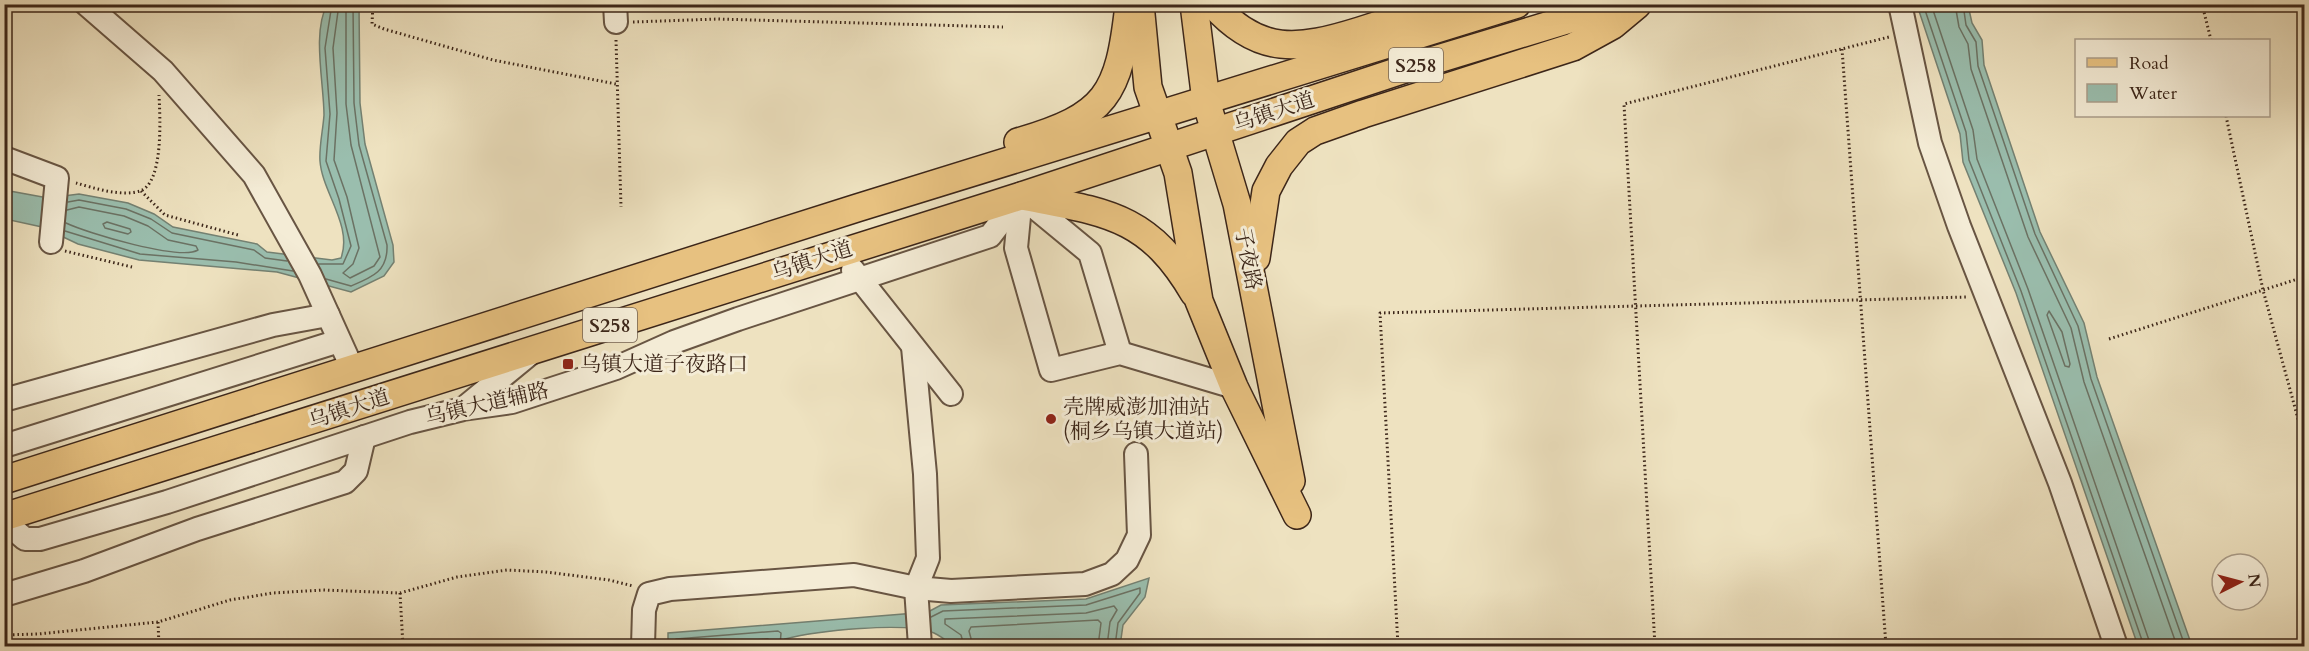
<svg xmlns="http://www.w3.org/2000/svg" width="2309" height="651" font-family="Cardo,'Noto Serif SC',serif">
  <rect width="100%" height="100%" fill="#eee2c0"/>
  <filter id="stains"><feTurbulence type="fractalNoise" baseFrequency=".00333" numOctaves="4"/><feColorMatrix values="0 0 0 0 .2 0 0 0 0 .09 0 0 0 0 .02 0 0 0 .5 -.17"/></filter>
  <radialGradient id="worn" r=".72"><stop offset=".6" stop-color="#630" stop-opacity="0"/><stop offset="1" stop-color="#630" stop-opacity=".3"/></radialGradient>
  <g fill="#9abeae" stroke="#748172" stroke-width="1.5">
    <path d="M327,5H359L360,103L365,144L393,245L394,262L384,276L351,292L277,272L139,260L78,244L42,227L5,219L4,190L48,198L79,194L128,203L154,214L173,227L257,244L267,252L332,260L341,258C353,226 322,192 320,161C319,146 323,130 324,115C324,84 312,32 327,5Z"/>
    <path d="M1917,5H1968L1972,23L1982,40L1984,65L2040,232L2084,323L2097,377L2192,646H2138L2016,293L1963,162L1960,134Z"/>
    <path d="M1149,578L1145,597L1123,625L1120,646H953C948,642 941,636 934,633C905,621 816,631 785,639L786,646H668V633L928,612L941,605L1086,599Z"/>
  </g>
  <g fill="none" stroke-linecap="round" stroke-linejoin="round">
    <g stroke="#6b7264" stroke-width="1.5">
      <path d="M339,4L333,48L337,113L334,160L347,197L359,248L353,264L343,273L350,278L374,266L380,257L351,145L346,104V4"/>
      <path d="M1923,4L1966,132L1969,160L2021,291L2144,646"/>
      <path d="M1931,4L1973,130L1977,159L2028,289L2151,646"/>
      <path d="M1955,4L1959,27L1968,44L1971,69L2028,237L2071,328L2084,382L2177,646"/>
      <path d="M1963,4L1966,25L1976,42L1978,66L2035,234L2078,326L2091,379L2185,646"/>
      <path d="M68,202L79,200L126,209L151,219L172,233L254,250L265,258L287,261"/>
      <path d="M107,222L130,229L131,232L128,234L105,228L103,224Z"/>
      <path d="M66,223C87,233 180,261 198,250L196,246L168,240L148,226L124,216L79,207L67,210"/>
      <path d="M65,231L140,254L236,262L293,271"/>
      <path d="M319,264H343L351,246L339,199L326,161L330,114L325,48L332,4"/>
      <path d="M326,279L351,286C373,277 388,271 387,245L359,145L354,103L353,4"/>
      <path d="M2049,311L2062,332L2070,364L2069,367L2065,366L2047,315Z"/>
      <path d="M931,617L943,611L1086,605L1140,588V593L1118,623L1115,646"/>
      <path d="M674,646L676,639L778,631L781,633L780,646"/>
      <path d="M682,646L768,639L772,646"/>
      <path d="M964,646L961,635L945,624V619L1086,613L1114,606L1117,610L1110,622L1107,646"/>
      <path d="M973,646L969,631L971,627L1098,620L1101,623L1098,646"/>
    </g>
    <defs>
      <g id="minor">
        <path d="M86,4L163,71L254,175L310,275L353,370"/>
        <path d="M615,4L616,22"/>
        <path d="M1900,4L1930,143L1959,226L2060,483L2116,646"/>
        <path d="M4,158L57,178L51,242"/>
        <path d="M1021,196L1016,248L1051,370L1120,353L1234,387"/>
        <path d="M1021,196L1090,253L1120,353"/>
        <path d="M853,270L951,394"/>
        <path d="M913,347L925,474L928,558L916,588L920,646"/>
        <path d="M4,400L273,325L328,315"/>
        <path d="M464,408L531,353"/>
        <path d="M4,446L339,341"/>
        <path d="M4,521L25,539H40L167,502L410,422L463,409L512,402L616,368L674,342L738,319L990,236L1021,196"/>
        <path d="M4,595L84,571L197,529L345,482L356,471L364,437"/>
        <path d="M643,646L644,610L649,594L670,589L854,575L916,588L951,591L1085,584L1112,574L1127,560L1139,535L1136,454"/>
      </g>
      <g id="major">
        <path d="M1140,4L1148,87L1178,173L1199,301L1234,387L1297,515"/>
        <path d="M1194,4L1206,101L1237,204L1291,481"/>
        <path d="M1213,4C1259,56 1299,50 1360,31C1388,22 1416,13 1444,4"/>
        <path d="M1018,142C1107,116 1119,95 1129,5"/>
        <path d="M1022,196C1104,212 1148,214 1194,293"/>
        <path d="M1256,258L1266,191L1279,166L1298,142L1315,131L1363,114L1573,47L1613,25L1637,5"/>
        <path d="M4,480L857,208L1517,4"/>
        <path d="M4,517L1021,196L1405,69L1619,4"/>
      </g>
    </defs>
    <use href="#minor" stroke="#685543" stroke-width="26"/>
    <use href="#major" stroke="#3c2619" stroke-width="30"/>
    <g stroke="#3c2619" stroke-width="3" stroke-dasharray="1.5 3" stroke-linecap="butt">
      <path d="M373,4L372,24L384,29L493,60L616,84"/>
      <path d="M2202,4L2211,40"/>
      <path d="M1253,9L1263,4"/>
      <path d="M633,22L718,19L1003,27"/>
      <path d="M616,40L621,207"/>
      <path d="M1842,49L1886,646"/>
      <path d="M2226,116L2263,290L2304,441"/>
      <path d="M76,183C94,188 121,197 140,191C164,183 160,116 159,95"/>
      <path d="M141,191L165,215L238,235"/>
      <path d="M65,251L132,267"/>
      <path d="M2109,339L2304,277"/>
      <path d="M400,593L403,646"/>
      <path d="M158,622L159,646"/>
      <path d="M4,635L38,634L158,622L230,600L273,593L323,590L400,593L457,577L507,570L546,572L609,580L633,586"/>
      <path d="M1398,646L1380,313L1966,297"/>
      <path d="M1655,646L1624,104L1889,37"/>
    </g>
    <use href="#minor" stroke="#f4ecd6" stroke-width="22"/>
    <use href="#major" stroke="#e7c180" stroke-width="27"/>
  </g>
  <g fill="#8f2418" stroke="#f4ecd6" stroke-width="2">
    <rect x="562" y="358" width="12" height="12" rx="3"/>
    <circle cx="1051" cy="419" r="6"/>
  </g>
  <g text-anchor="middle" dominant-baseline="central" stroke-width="6" stroke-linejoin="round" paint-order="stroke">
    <g fill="#f4ecd6" stroke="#736152" stroke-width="1.5">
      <rect x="1389" y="48" width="54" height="34" rx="4.5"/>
      <rect x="583" y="308" width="54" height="34" rx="4.5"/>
    </g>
    <g font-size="20" font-weight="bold" fill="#3c2619">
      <text x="1416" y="65">S258</text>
      <text x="610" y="325">S258</text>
    </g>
    <g font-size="21" fill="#3c2619" stroke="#f4ecd6">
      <text transform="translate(1274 112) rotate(-18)">乌镇大道</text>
      <text transform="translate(1248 259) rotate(79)">子夜路</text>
      <text transform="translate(812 261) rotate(-18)">乌镇大道</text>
      <text transform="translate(487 404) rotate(-13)">乌镇大道辅路</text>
      <text transform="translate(349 409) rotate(-18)">乌镇大道</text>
    </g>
    <g font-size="21" fill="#3c2619" stroke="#f4ecd6" text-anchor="start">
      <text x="580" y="364">乌镇大道子夜路口</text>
      <text x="1063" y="407">壳牌威澎加油站<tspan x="1063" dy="24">(桐乡乌镇大道站)</tspan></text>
    </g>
  </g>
  <rect width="2309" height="651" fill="none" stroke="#eee2c0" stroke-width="24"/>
  <rect x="6" y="6" width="2297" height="639" fill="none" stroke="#3c2619" stroke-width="3"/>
  <rect x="12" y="12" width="2285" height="627" fill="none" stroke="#3c2619" stroke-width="1.5"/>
  <rect x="2075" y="39" width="195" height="78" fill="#f4ecd6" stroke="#aa9d8a" stroke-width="1.5"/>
  <rect x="2087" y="58" width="30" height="9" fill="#e7c180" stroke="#aa9d8a" stroke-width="1.5"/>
  <text x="2129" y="69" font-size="18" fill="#3c2619">Road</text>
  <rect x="2087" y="84" width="30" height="18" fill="#9abeae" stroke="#aa9d8a" stroke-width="1.5"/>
  <text x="2129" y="99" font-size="18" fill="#3c2619">Water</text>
  <g transform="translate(2240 582) rotate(84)"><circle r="28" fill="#f4ecd6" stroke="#aa9d8a" stroke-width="1.5"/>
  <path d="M0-4.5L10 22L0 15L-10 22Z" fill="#8f2418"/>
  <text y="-9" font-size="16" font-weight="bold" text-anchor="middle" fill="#3c2619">N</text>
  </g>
  <rect width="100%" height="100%" filter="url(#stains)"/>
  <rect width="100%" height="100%" fill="url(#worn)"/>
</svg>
